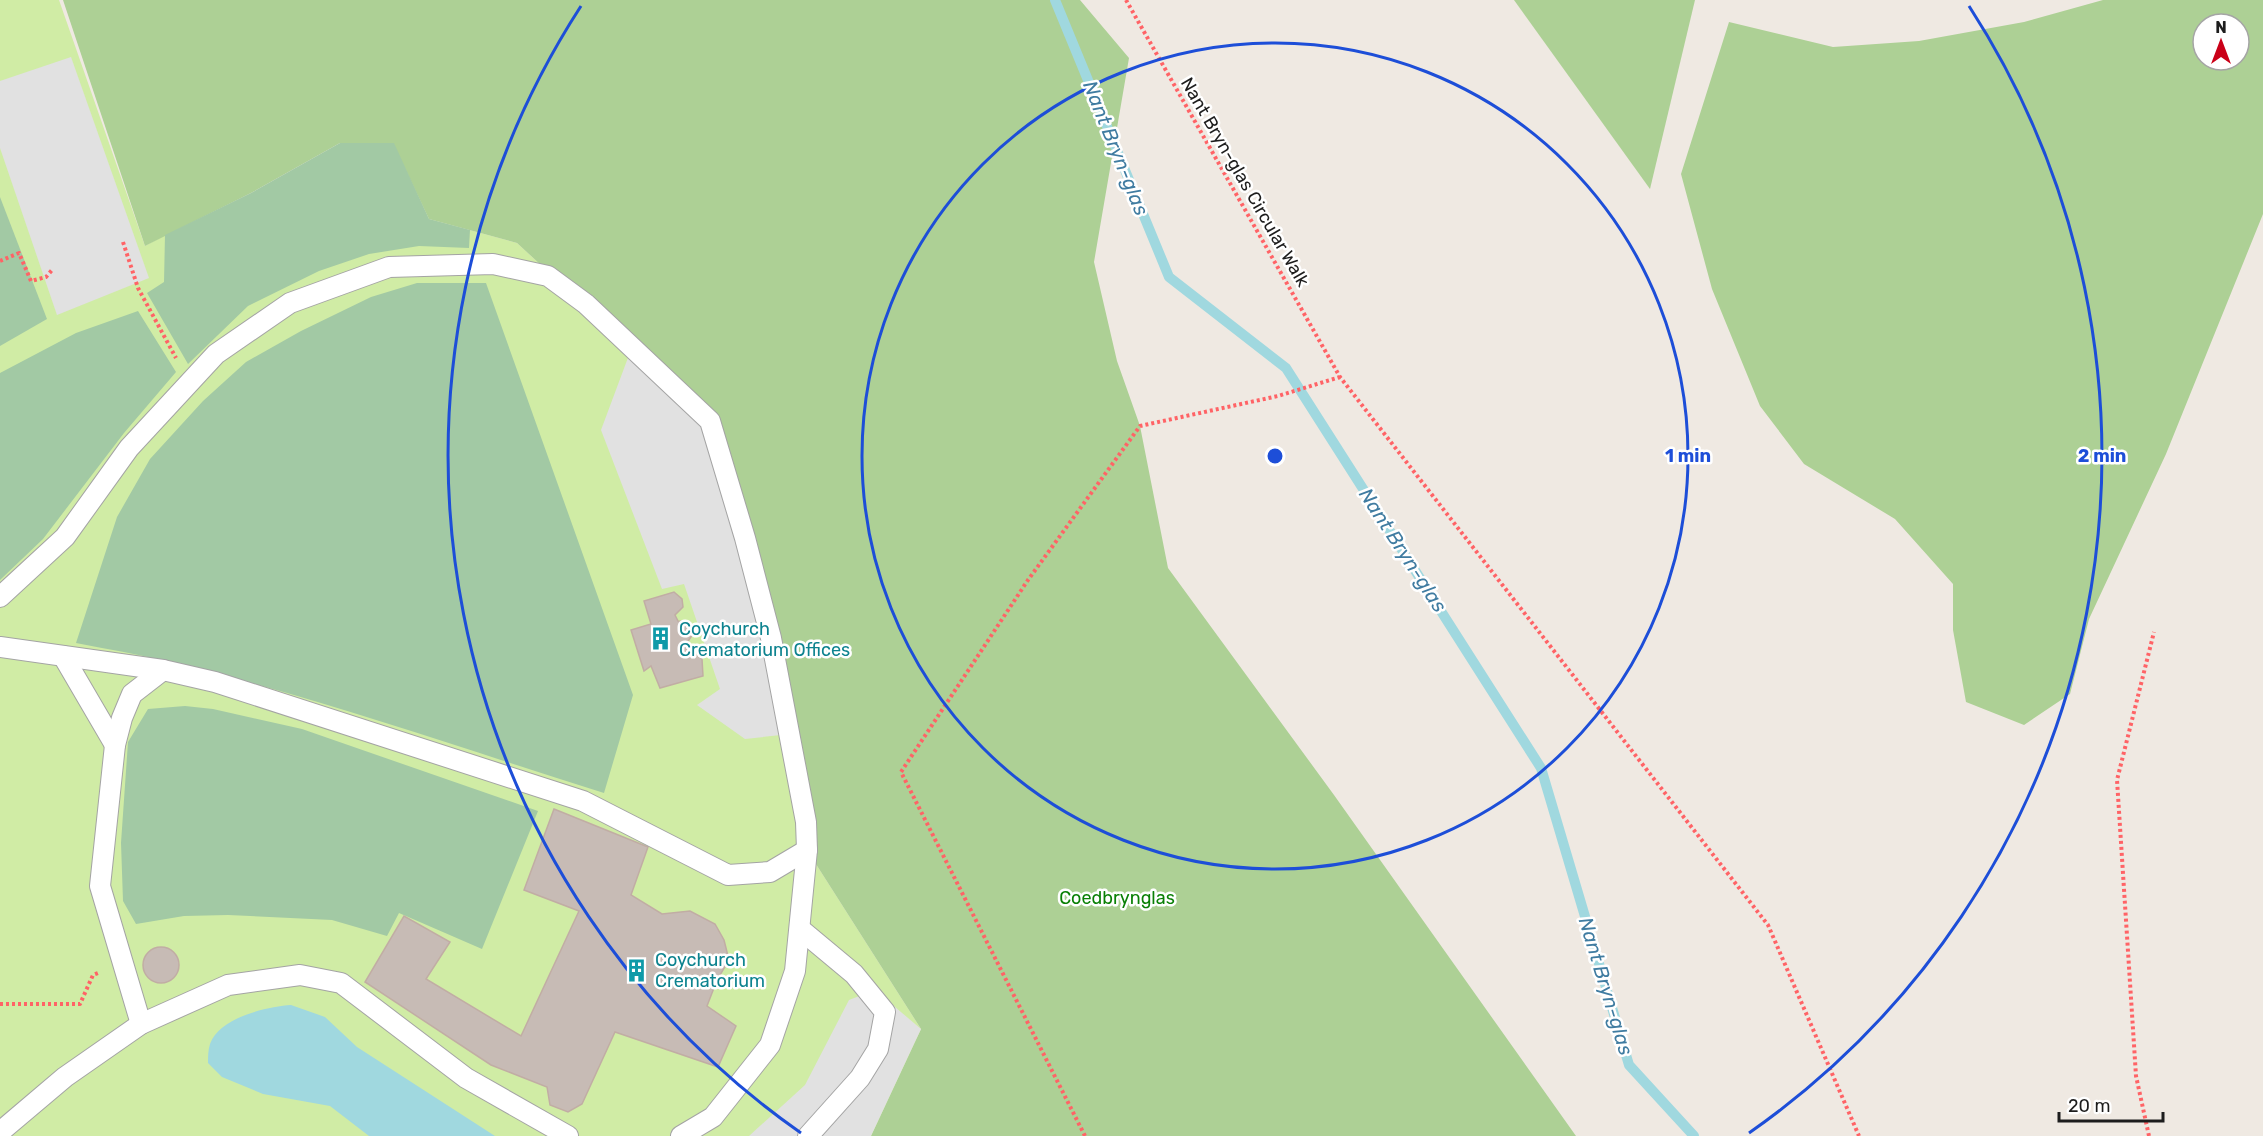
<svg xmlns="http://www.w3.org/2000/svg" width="2263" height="1136" font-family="Rubik,sans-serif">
  <rect width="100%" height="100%" fill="#efe9e2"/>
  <path fill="#d0eca5" d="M0,0H59L145,246L165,235L394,143L429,219L517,243L710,421L807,850L921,1029L874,1136H0Z"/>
  <g fill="#add095" fill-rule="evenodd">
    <path d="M63,0H1080L1129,58L1094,262L1117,361L1140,426L1168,568L1334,795L1576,1136H871L921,1029L807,850L710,421L517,243L429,219L393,143H340L251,193L145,246Z"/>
    <path d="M1514,0H1695L1650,189Z"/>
    <path d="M2103,0H2263V214L2166,454L2089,619L2070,694L2024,725L1966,702L1953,630V584L1895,519L1804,464L1760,406L1712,289L1681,174L1729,22L1833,47L1919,41L2024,22ZM2203,24H2239V60H2203Z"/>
  </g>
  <g fill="#a2c9a4">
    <path d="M340,143H394L429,219L470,230L469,248L419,246L369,254L319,271L248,306L188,364L147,293L164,282L165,235L251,193Z"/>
    <path d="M0,197L47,319L0,346Z"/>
    <path d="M417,283H486L633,695L604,793C460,748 317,697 169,662C138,654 107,649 76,643L117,517L150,459L203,401L246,362L301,331L371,297Z"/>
    <path d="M138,311L176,372L124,433L43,539L0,580V373L76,333Z"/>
    <path d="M185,706L213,709L302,729L538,811L482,949L399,913L387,936L332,920L228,915L184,916L136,924L123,901L121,843L128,742L148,709Z"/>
  </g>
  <g fill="#e1e1e1">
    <path d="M71,57L149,278L57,315L0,148V81Z"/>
    <path d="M632,347L710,421L790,734L745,739L697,705L720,689L684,584L662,589L601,430Z"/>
    <path d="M875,990L921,1029L871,1136H749L805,1085L849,1000Z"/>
  </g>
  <path fill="#a0d8df" d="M291,1005L325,1017L357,1047L495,1136H369L330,1106L263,1094L222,1077L208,1063C208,1057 208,1050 210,1044C220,1017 266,1007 291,1005Z"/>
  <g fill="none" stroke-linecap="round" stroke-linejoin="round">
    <path stroke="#a0d8df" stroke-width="10" d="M1055,0L1169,277L1286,368L1541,768L1629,1065L1694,1136"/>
  </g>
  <g fill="#c7bbb5" stroke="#c1ada4" stroke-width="1.5">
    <path d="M674,592L682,599L683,607L675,615L678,621L690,622L693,634L686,644L688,655H696L702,659L703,676L660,688L651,666L644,671L631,630L651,624L644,601Z"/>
    <path d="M554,809L648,847L631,895L662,914L690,911L715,924L724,940L729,960L717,980L707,1006L736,1026L718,1067L615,1032L582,1104L568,1112L550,1105L547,1087L491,1065L365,982L404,916L450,942L426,979L521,1036L579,911L524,890Z"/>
    <circle cx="161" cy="965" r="18"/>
  </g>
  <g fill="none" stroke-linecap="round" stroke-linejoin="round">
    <defs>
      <g id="lane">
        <path d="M0,597L65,537L129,448L216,354L290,303L389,267L493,264L548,276L586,304L710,421L745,538L771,638L806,822L807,850L795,971L770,1045L713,1117L681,1136"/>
        <path d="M0,647L163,670L215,682L583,801L728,875L770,872L807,850"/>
        <path d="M63,656L115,745"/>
        <path d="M800,929L854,974L885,1012L878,1049L860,1078L808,1136"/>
        <path d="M141,1024L100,886L115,745L122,718L132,694L163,670"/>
        <path d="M0,1132L65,1077L141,1024L228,985L300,975L341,983L466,1078L568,1136"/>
      </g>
    </defs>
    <use href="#lane" stroke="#a4a4a4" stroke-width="22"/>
    <g stroke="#ff6366" stroke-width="4" stroke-dasharray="3 3" stroke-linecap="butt">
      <path d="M1126,0L1340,377L1768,925L1859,1136"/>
      <path d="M123,242L138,288L176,358"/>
      <path d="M0,261L19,253L31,281L46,277L52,270"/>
      <path d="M0,1004H80L93,975L98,973"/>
      <path d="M1085,1136L901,772L1028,580L1140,426L1278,396L1340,377"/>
      <path d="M2149,1136L2136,1076L2117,780L2154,632"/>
    </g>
    <use href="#lane" stroke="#fff" stroke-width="20"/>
  </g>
  <g fill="none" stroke="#1d4ed8" stroke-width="3">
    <circle cx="1275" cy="456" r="413"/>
    <path d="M801 1133A827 827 0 0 1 581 6M1969 6A827 827 0 0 1 1749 1133"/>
  </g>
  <defs>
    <symbol id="building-bare" viewBox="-9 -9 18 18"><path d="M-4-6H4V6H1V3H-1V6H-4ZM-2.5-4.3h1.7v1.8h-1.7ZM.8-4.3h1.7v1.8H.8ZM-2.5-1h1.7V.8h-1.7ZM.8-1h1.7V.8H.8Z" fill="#0f9aa8" stroke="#fff" stroke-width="2.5" paint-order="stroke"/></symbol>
  </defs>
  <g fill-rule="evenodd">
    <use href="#building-bare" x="644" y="622" width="33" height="33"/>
    <use href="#building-bare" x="620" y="954" width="33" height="33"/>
  </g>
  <g text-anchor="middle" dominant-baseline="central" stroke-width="5" stroke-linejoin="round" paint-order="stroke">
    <g font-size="18" fill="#1d1d1d" stroke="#fff">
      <text transform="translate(1245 182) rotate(60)">Nant Bryn-glas Circular Walk</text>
    </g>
    <g font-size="18" fill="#0d838f" stroke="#fff" text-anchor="start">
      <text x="679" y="629">Coychurch<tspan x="679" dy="21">Crematorium Offices</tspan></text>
      <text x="655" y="960">Coychurch<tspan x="655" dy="21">Crematorium</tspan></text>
    </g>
    <g font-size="18" fill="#0a8006" stroke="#fff">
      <text x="1117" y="898">Coedbrynglas</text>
    </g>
    <g font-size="20" font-style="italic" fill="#407ca1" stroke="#fff">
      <text transform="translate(1116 148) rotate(68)">Nant Bryn-glas</text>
      <text transform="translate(1403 550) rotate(57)">Nant Bryn-glas</text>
      <text transform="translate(1606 986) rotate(73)">Nant Bryn-glas</text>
    </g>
  </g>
  <circle cx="1275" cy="456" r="9" fill="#1d4ed8" stroke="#fff" stroke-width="3"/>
  <g font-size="18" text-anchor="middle" font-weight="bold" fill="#1d4ed8" stroke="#fff" stroke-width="5" stroke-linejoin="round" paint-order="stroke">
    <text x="1688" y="462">1 min</text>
    <text x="2102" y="462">2 min</text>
  </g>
  <g transform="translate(2221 42)"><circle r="28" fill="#ffffff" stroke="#a5a5a5" stroke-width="1.5"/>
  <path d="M0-4.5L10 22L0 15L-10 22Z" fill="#ca0018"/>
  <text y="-9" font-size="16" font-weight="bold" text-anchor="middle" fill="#1d1d1d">N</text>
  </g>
  <path d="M2059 1112v9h104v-9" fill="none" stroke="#1d1d1d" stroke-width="3"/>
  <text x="2068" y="1112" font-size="18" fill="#1d1d1d" stroke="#ffffff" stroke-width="4.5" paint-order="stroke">20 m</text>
</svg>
